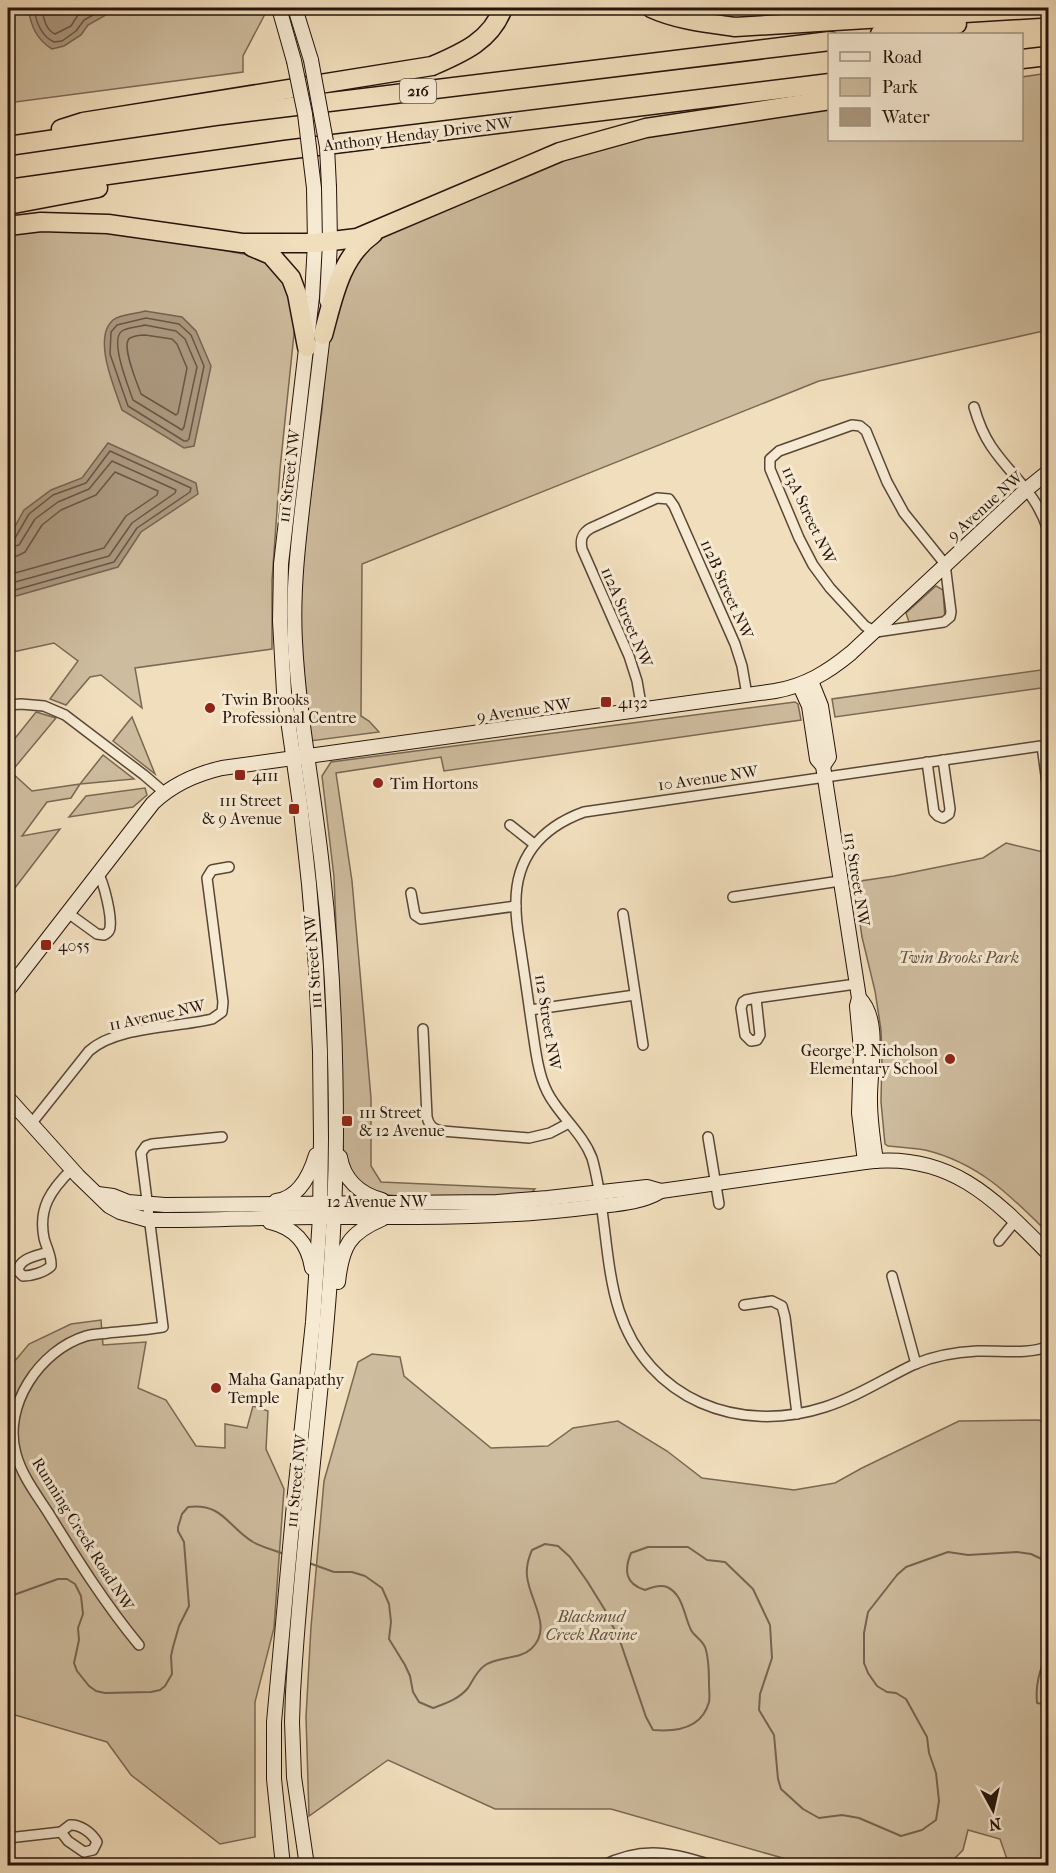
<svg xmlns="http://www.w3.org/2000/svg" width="1056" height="1873" font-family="'IM FELL French Canon',serif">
  <rect width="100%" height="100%" fill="#f1debc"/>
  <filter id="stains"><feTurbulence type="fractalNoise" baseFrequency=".00333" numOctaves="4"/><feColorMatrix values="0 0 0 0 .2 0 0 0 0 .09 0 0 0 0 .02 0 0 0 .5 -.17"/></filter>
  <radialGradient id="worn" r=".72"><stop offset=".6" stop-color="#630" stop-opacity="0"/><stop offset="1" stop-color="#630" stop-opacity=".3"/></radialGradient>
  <g fill="#cebc9e" stroke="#7a6854" stroke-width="1.5">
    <path d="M8,8H262L265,14L243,56V72L8,103Z"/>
    <path d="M1048,73V330L819,381L362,564L361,716L369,721L379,732L310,741L301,638V567L322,410L328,336L347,272L369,244L390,233L564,157L641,134L829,105L830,140H1022V77Z"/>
    <path d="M74,229L168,240L254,256L270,264L290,289L295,324L280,469L272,580V649L135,668L142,708L101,675L90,677L66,705L50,699L78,661L54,643L8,653V234L22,232Z"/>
    <path d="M936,586L943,590L945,619L909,622L906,613Z"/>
    <path d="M1048,669V687L835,717L832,699Z"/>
    <path d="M795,702L798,704L801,720L444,771L441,757L336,773L352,881L371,1098V1166L381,1182L535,1189L528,1196L409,1198L369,1192L354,1181L345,1164L342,1138L341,1045L334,877L322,776L331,762Z"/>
    <path d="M36,712L56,718L11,772L32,791L80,784L103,755L134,779L80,784L71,798L47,802L22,836L60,829L8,897V747Z"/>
    <path d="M132,717L155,774L113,741Z"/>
    <path d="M145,788L147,795L133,807L69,817L86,796Z"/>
    <path d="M1006,843L1043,852L1048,851V1233C1011,1196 979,1163 925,1150C913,1148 900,1147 888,1146L885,1144L881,1102L882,1055L881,1030L875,991L862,937L854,882L894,876L983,858Z"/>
    <path d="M101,1320L103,1345L146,1342L138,1388L166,1400L196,1446L225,1448V1424L247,1428L253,1406L268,1411L266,1449L284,1489L274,1628L255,1702V1837L220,1844L131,1775L107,1742L8,1713V1369L29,1344L71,1324Z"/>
    <path d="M372,1354L400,1357L404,1376L491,1448L548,1446L573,1428L618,1421L667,1451L702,1478L794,1490L835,1483L862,1468L959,1421L1039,1420L1048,1427V1865H1009L1000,1839L968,1830L963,1850L948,1865H807L611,1809H495L388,1760L309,1816L306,1717L311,1627L324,1481L358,1362Z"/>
  </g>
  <g fill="#ac9980" stroke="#766451" stroke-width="1.5">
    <path d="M28,8H118L88,25L81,35L64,46L52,49C36,39 31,26 28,8Z"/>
    <path d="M145,311L182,317L196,331L211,366L194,446L184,448L122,410C115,389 92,338 113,320C120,314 136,314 145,311Z"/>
    <path d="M108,443L196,483L198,494L141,532L118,567L9,598L8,539L24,510L51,490L82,478Z"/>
  </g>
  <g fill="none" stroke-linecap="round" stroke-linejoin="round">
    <g stroke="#695646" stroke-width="1.5">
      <path d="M34,8C36,22 41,36 54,42L62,41L76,31L84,20L106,8"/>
      <path d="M42,8C43,17 46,30 55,34L71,26L78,15L91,8"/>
      <path d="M146,318L179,324L191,335L204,366L189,439L187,441H184L128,406L110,354L111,332L117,325Z"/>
      <path d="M145,325L176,331L185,339L197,367L184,427L182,430L133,400C129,388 109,340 122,331C127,327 139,327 145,325Z"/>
      <path d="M145,335L172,339L177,344L187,368L178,413L176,415L141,394C138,385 120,344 130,338C134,336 141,335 145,335Z"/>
      <path d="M8,541L15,538L29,514L53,495L86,483L110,451L191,488L190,492L137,528L114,562L8,592"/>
      <path d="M8,548L19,545L35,519L58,502L89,489L112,461L176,490L175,493L132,523L109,556L8,584"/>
      <path d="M8,557L17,556L25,552L42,525L61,510L96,495L115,472L158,491L157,495L126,516L104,548L8,575"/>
    </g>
    <g stroke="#766451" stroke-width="2">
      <path d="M309,1563L334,1572H352L365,1576L382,1588L389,1604L391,1622L389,1639L405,1665L410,1676L413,1692L419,1702L433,1708C446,1703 459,1699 468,1688C473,1680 477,1671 484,1666C497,1656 519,1660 531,1649C554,1628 529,1600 527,1576C526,1566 528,1559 532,1550L545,1544L558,1546L570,1557L587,1581L605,1610L620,1641L646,1717L653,1730C676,1732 702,1728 709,1702C710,1697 709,1689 709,1684C709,1672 709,1658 705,1647C702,1640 694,1636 691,1630C684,1616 683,1594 667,1587C660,1584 652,1587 645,1590C625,1584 624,1570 631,1553L648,1547H688L707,1560L725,1562L753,1589L770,1625L772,1658L760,1694L759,1710L774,1735L778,1779L781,1789L803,1809L819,1818L842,1815L859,1818L901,1836L922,1830L936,1820L939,1801L936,1773L929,1753L927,1737L906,1699L896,1693L887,1692L877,1686L868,1673L864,1663V1633L868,1612L897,1575L906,1567L948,1552L968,1555L1017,1552L1031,1554L1048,1562"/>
      <path d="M8,1597L58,1579H67L75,1584L81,1596L83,1614L78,1628L79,1640L74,1663L77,1671L89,1686L96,1691L105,1693L151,1692L160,1690L165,1686L172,1674L171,1656L173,1647L179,1626L189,1606L184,1542L178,1531V1527L182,1514L188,1507C223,1503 227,1526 253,1542C262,1547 274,1550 284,1554"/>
      <path d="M1048,1652C1040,1668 1035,1685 1037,1703L1048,1705"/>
    </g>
    <defs>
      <g id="street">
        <path d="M974,407C978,421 983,434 991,446C1011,476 1036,492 1048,530"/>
        <path d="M852,425L860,426L866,431L887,482L904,513L945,564L951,612L950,617L944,622L876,632L865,626L830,588L813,565L799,538L770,469V459L779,451Z"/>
        <path d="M8,705L21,704L44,706L65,715L144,775L165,793"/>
        <path d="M642,710L637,681L629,656L582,549C580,539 582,533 591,528L657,498L669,499L674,506L735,644L742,666L747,695"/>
        <path d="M1048,745L584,812C540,828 514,859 516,908C516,925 520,942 522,958C527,990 531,1022 536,1053C539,1071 543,1088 554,1103C567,1122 584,1137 592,1158C606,1206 604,1263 619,1310C648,1400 739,1435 825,1407C857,1397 885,1378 915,1364C934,1356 956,1352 977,1351C997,1350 1031,1355 1048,1346"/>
        <path d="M1042,746L1048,790"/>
        <path d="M927,762L934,812L938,816L943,818L949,814L950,809L943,760"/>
        <path d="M510,825L534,844"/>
        <path d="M411,893L415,915L421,919L516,906"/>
        <path d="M733,897L840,881"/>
        <path d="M68,913L97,934L104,935C107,933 109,933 110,928C112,916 104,883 98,873"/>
        <path d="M623,914L643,1045"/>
        <path d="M756,998L760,1035L757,1040L751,1041L745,1035L741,1008L743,1002L746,1000L756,998L856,984"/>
        <path d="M530,1010L635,995"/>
        <path d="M423,1029L427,1117C429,1126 433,1129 442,1131L529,1138L550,1133L569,1123"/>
        <path d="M31,1124L89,1051C117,1026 176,1028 212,1019L222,1012L223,1002L207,878L212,870L229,867"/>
        <path d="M708,1137L719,1204"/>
        <path d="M999,1241L1016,1220"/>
        <path d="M48,1252C37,1256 19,1258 18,1271L23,1276C32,1276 45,1272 51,1266C52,1256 46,1247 44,1238C38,1208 51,1190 71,1170"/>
        <path d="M892,1276L916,1364"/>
        <path d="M744,1305L772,1301L782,1306L785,1317L797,1414"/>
        <path d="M139,1645C105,1604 77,1559 49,1514C37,1495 22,1476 16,1454C2,1406 40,1350 86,1336C93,1334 101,1334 108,1333C127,1331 145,1330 163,1327L141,1153L146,1146L152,1144L222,1137"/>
        <path d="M70,1825C80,1824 92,1833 97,1842L93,1850L84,1852L68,1841L61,1832Z"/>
        <path d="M8,1838L61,1832"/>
        <path d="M602,1866C644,1845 673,1853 715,1866"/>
      </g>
      <g id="secondary">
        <path d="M279,8L294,61"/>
        <path d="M295,8L311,60"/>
        <path d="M327,301L330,242L329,187"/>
        <path d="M811,681L821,706L829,757L823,766"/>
        <path d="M800,686L809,706L817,759L823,766L859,998L857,1006L861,1050L859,1113L865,1162"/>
        <path d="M8,990L153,803C172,785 196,774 222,768L775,691C805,686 828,672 851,653L1027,489L1048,472"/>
        <path d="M859,998C882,1020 869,1071 870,1101C870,1121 873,1141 876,1161"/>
        <path d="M8,1098L78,1176L109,1206L120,1212L148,1220C205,1221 261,1217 317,1217C409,1217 499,1219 591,1207C615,1204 639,1204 661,1191L865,1162C949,1151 994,1198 1048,1253"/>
        <path d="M340,1157C344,1180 360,1194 382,1200"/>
        <path d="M98,1194L113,1196L128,1202L165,1205L497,1202L548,1198L647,1187L661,1191"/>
        <path d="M276,1201C299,1198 310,1175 316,1155"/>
        <path d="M270,1222C295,1228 308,1243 312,1268"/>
        <path d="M338,1282C342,1246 349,1233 382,1219"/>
        <path d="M283,1866L274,1779V1722L295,1493L313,1322L320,1217L321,1139L320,1051L316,967L309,884L301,811L284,692L280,621L281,564L312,297L315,243L314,188"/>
        <path d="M307,1866L294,1777L292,1722L293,1693C303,1507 335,1323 336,1136C336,1049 333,961 323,875C315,797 299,720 295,642C292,589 299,536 305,484C311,431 318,379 324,326"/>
      </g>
      <g id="highway">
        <path d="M651,8C677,20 707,23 735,27L1048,8"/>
        <path d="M880,34L957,24"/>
        <path d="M1022,59L1048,56"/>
        <path d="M61,129L83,122L432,66C462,53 491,41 503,8"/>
        <path d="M8,146L215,116L830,41"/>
        <path d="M8,189L285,150L830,83"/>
        <path d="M8,205L98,188"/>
        <path d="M8,226L41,222L108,224L242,243H315L357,238L560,152L646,128L830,100"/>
        <path d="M252,247L271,255L291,278L297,294L307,347"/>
        <path d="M323,335C333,299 340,257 373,234"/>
      </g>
    </defs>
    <use href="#street" stroke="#594637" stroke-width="12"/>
    <use href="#secondary" stroke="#26140b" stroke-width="16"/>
    <use href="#highway" stroke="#26140b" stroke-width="21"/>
    <use href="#street" stroke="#f6ead3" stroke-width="9"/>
    <use href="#secondary" stroke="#f6ead3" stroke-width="14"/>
    <use href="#highway" stroke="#f1debc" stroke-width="18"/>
    <defs>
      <g id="secondary-bridge">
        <path d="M311,60L327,147L329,187"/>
        <path d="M294,61L305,114L314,188"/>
      </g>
    </defs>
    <use href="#secondary-bridge" stroke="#26140b" stroke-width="16" stroke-linecap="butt"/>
    <use href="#secondary-bridge" stroke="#f6ead3" stroke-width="14"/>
  </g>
  <g fill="#8f2418" stroke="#f6ead3" stroke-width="2">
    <rect x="600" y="696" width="12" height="12" rx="3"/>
    <circle cx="210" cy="708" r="6"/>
    <rect x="234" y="769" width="12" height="12" rx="3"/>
    <circle cx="378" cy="783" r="6"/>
    <rect x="288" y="803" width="12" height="12" rx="3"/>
    <rect x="40" y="939" width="12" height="12" rx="3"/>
    <circle cx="950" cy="1059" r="6"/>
    <rect x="341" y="1115" width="12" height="12" rx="3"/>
    <circle cx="216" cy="1388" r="6"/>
  </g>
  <g text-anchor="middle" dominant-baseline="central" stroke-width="6" stroke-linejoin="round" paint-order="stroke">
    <rect fill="#f6ead3" stroke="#645447" stroke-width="1.5" x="400" y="79" width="36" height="24" rx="4.5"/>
    <g font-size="15" font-weight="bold" fill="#26140b">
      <text x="418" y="91">216</text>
    </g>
    <g font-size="16" fill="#26140b" stroke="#f6ead3">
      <text transform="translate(418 134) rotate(-7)">Anthony Henday Drive NW</text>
      <text transform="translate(289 476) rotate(-83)">111 Street NW</text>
      <text transform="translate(985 506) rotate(-42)">9 Avenue NW</text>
      <text transform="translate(809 515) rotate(65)">113A Street NW</text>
      <text transform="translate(727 589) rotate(66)">112B Street NW</text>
      <text transform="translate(627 617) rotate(67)">112A Street NW</text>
      <text transform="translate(524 710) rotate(-8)">9 Avenue NW</text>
      <text transform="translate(708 778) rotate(-8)">10 Avenue NW</text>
      <text transform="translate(857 879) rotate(81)">113 Street NW</text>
      <text transform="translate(313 962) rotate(-94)">111 Street NW</text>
      <text transform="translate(157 1015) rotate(-12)">11 Avenue NW</text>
      <text transform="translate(548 1022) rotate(81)">112 Street NW</text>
      <text x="377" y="1201">12 Avenue NW</text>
      <text transform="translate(296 1481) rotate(-84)">111 Street NW</text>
      <text transform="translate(83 1534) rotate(58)">Running Creek Road NW</text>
    </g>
    <g font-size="16" fill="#26140b" stroke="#f6ead3" text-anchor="start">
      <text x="222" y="699">Twin Brooks<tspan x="222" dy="18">Professional Centre</tspan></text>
      <text x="618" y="702">4132</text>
      <text x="252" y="775">4111</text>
      <text x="390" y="783">Tim Hortons</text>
      <text x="282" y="800" text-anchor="end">111 Street<tspan x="282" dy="18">&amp; 9 Avenue</tspan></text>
      <text x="58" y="945">4055</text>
      <text x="938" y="1050" text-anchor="end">George P. Nicholson<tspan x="938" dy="18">Elementary School</tspan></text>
      <text x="359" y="1112">111 Street<tspan x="359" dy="18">&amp; 12 Avenue</tspan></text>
      <text x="228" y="1379">Maha Ganapathy<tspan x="228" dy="18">Temple</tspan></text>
    </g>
    <g font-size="16" font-style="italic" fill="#614f3e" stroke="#f6ead3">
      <text x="959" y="957">Twin Brooks Park</text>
      <text x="591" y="1616">Blackmud<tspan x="591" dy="18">Creek Ravine</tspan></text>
    </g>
  </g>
  <rect width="1056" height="1873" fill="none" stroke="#f1debc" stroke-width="30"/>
  <rect x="9" y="9" width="1038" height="1855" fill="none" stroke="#26140b" stroke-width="3"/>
  <rect x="15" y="15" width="1026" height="1843" fill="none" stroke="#26140b" stroke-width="1.5"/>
  <rect x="828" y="33" width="195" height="108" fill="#f6ead3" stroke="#a39483" stroke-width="1.5"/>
  <rect x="840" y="52" width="30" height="9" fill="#f6ead3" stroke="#a39483" stroke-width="1.5"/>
  <text x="882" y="63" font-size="18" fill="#26140b">Road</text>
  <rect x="840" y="78" width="30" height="18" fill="#cebc9e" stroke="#a39483" stroke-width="1.5"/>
  <text x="882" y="93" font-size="18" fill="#26140b">Park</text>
  <rect x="840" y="108" width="30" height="18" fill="#ac9980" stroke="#a39483" stroke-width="1.5"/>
  <text x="882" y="123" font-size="18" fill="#26140b">Water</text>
  <g transform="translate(993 1810) rotate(172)" stroke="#f6ead3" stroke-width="4.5" paint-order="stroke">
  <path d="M0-4.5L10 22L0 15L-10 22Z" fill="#26140b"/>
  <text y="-9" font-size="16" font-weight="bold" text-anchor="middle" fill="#26140b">N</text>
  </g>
  <rect width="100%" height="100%" filter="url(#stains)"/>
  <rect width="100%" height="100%" fill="url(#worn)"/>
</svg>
